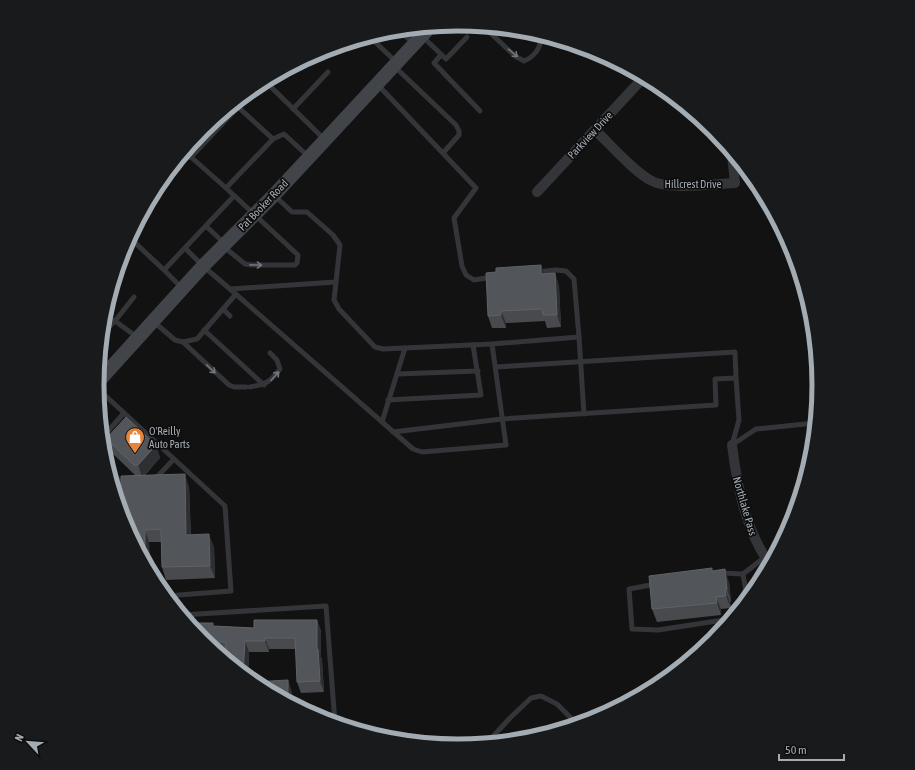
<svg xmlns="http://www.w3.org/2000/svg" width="915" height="770" font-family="'Asap Condensed',sans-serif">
  <rect width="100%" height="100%" fill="#121213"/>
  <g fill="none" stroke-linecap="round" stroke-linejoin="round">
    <g stroke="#333538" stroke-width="5">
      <path d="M484,27L515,56L524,61C534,57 544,46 539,34"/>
      <path d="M399,30L413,43"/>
      <path d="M369,36L396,62"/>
      <path d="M422,36L446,59L467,37"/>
      <path d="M441,55L434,63L480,111"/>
      <path d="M395,67L456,125L459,131V135L443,153"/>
      <path d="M268,84L324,139"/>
      <path d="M378,85L476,188L454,218L462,266L466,275L474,280L492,277"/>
      <path d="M293,109L328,72"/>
      <path d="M273,139L284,134L309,157"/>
      <path d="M179,158L191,157"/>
      <path d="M206,226L224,243"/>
      <path d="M129,237L164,270L234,196"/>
      <path d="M224,247L245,264L252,265H295L297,263L298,255L226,188L273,139L238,107L191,157L226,188"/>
      <path d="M185,248L203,266L230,289L336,282L340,245L333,235L307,212H292L274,195"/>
      <path d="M164,270L182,288"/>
      <path d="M336,282L334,300L339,309L375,347L383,349L492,344"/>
      <path d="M230,289L413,449L422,452L506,445L492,344L579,337L574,279L566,271L556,270L538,272"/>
      <path d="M134,297L115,321L137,337"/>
      <path d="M223,309L230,316"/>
      <path d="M154,322L175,340L183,342L197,339L236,294"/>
      <path d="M204,330L264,385"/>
      <path d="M101,335L115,321L103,317"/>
      <path d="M579,337L584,414"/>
      <path d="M183,342L229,385L234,387H246"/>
      <path d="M99,362L107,370"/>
      <path d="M397,374L478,371"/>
      <path d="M250,387C267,384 270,382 280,369L277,360L270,353"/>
      <path d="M97,388L225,506L231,591L166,596"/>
      <path d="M388,400L481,395L473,345"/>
      <path d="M382,422L405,348"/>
      <path d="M393,432L502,419L716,405L715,379L736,378L735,352L496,367"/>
      <path d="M102,438L124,413"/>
      <path d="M732,445L756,429L815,423"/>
      <path d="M732,445L739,420L736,378"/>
      <path d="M108,470L122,483L128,482"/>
      <path d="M155,479L174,459"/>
      <path d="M721,573L743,574"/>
      <path d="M656,584L629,589L632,629L658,630L730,619"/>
      <path d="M747,598L743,574L765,557"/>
      <path d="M182,615L326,606L335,723"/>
      <path d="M487,743L510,718L531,698L541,696L557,704L577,724"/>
    </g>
    <g stroke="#333538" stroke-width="10">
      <path d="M595,130C610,144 634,172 652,181C668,190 715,184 735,183L732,154"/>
      <path d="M537,192L644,77"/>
      <path d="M732,445C737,485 745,529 769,563"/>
    </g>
    <path stroke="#414448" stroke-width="14" d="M97,383L203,266L274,195L430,27"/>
  </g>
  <g fill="#484a4e">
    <path d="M555,273L559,286L561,327L547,328L545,321L506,323V328H492L488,316L544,274Z"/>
    <path d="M106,439L156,445L160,458L144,476L189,487L191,535L214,547L215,578L166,580L162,567L161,542H149L150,571L124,523L122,516L136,476L110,451Z"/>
    <path d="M713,571L729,582L731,602H730L731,608L721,609V615L657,622L652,609Z"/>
    <path d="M317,620L321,631V657L322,660L324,692L301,693L297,682L296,649H269V652H249L248,676L249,679L225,659L226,653H218L202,640L214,626L254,628Z"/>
  </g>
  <g fill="#2e2f32">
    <path d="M541,265L546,278L541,274Z"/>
    <path d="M555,273L559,286L561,327L557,315Z"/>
    <path d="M501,311L506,323V328L501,315Z"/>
    <path d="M156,445L160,458L142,477L138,465Z"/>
    <path d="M185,474L189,487L191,548L186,535Z"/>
    <path d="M145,530L149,542L150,571L145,561Z"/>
    <path d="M209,534L214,547L215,578L210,566Z"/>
    <path d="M725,569L729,582L731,602L727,589Z"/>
    <path d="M725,589L730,602L731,608L726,596Z"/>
    <path d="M716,597L721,609V615L717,603Z"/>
    <path d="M317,620L321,631V657L322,660L324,692L320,681L317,649Z"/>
    <path d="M265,638L269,649V652L265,641Z"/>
    <path d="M245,641L249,652L248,678L243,674Z"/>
    <path d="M288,680L292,692V704L288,702Z"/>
  </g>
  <g fill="#525559" stroke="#5f6267">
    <path d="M541,265V274L555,273L557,315H543L542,309L501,311V315L488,316L486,273L496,272V268Z"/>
    <path d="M126,417L156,445L138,465H134L106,439Z"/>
    <path d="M185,474L186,535L209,534L210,566L162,567L161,529L145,530V561H144L124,523L122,516L121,476Z"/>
    <path d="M712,568V571L725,569L727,589H725L726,596L716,597L717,603L652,609L649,576Z"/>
    <path d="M254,620H317V649H318L320,681L297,682L295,638H265V641H245L243,674L225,659L226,642H204L192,628V623H213V626L254,628Z"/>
    <path d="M288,680V702L257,685L253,682Z"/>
  </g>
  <defs><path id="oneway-shaft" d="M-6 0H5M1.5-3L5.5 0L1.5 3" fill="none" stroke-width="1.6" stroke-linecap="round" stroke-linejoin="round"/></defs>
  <g stroke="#71767c">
    <use href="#oneway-shaft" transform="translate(513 53) rotate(40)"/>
    <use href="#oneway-shaft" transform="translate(256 265) rotate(1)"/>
    <use href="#oneway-shaft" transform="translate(211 369) rotate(44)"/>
    <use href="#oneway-shaft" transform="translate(275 376) rotate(-48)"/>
  </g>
  <defs>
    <symbol id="shop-pin" viewBox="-11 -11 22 30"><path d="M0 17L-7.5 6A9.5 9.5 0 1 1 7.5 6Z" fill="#e4853a" stroke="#0d0d0e"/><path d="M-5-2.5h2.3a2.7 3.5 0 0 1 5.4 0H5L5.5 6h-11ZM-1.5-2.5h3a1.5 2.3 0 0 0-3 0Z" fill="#fff"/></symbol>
  </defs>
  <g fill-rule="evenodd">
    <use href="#shop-pin" x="124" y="426" width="22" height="30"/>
  </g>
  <g text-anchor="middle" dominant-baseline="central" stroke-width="3.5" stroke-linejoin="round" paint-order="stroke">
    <g font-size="11" fill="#a4acb3" stroke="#0d0d0e">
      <text transform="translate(590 135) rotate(-47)">Parkview Drive</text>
      <text x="693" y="184">Hillcrest Drive</text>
      <text transform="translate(263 205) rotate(-46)">Pat Booker Road</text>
      <text transform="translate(745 506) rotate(74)">Northlake Pass</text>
    </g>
    <g font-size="11" fill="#a4acb3" stroke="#0d0d0e" text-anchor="start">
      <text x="149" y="431">O'Reilly<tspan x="149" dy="13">Auto Parts</tspan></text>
    </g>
  </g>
  <path d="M0 0H915V770H0ZM104 385a354 354 0 1 1 708 0a354 354 0 1 1-708 0Z" fill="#191a1b" fill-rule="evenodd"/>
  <path fill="none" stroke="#a4acb3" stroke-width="5" d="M104 385a354 354 0 1 1 708 0a354 354 0 1 1-708 0Z"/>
  <g transform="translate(28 742) rotate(296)" stroke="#0d0d0e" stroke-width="3" paint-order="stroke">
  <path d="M0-3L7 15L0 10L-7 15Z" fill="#a4acb3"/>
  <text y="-6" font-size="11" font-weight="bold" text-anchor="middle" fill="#a4acb3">N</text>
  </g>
  <path d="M779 754v6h65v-6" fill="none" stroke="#a4acb3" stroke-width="2"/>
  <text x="785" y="754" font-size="12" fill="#a4acb3" stroke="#0d0d0e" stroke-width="3" paint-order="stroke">50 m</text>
</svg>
